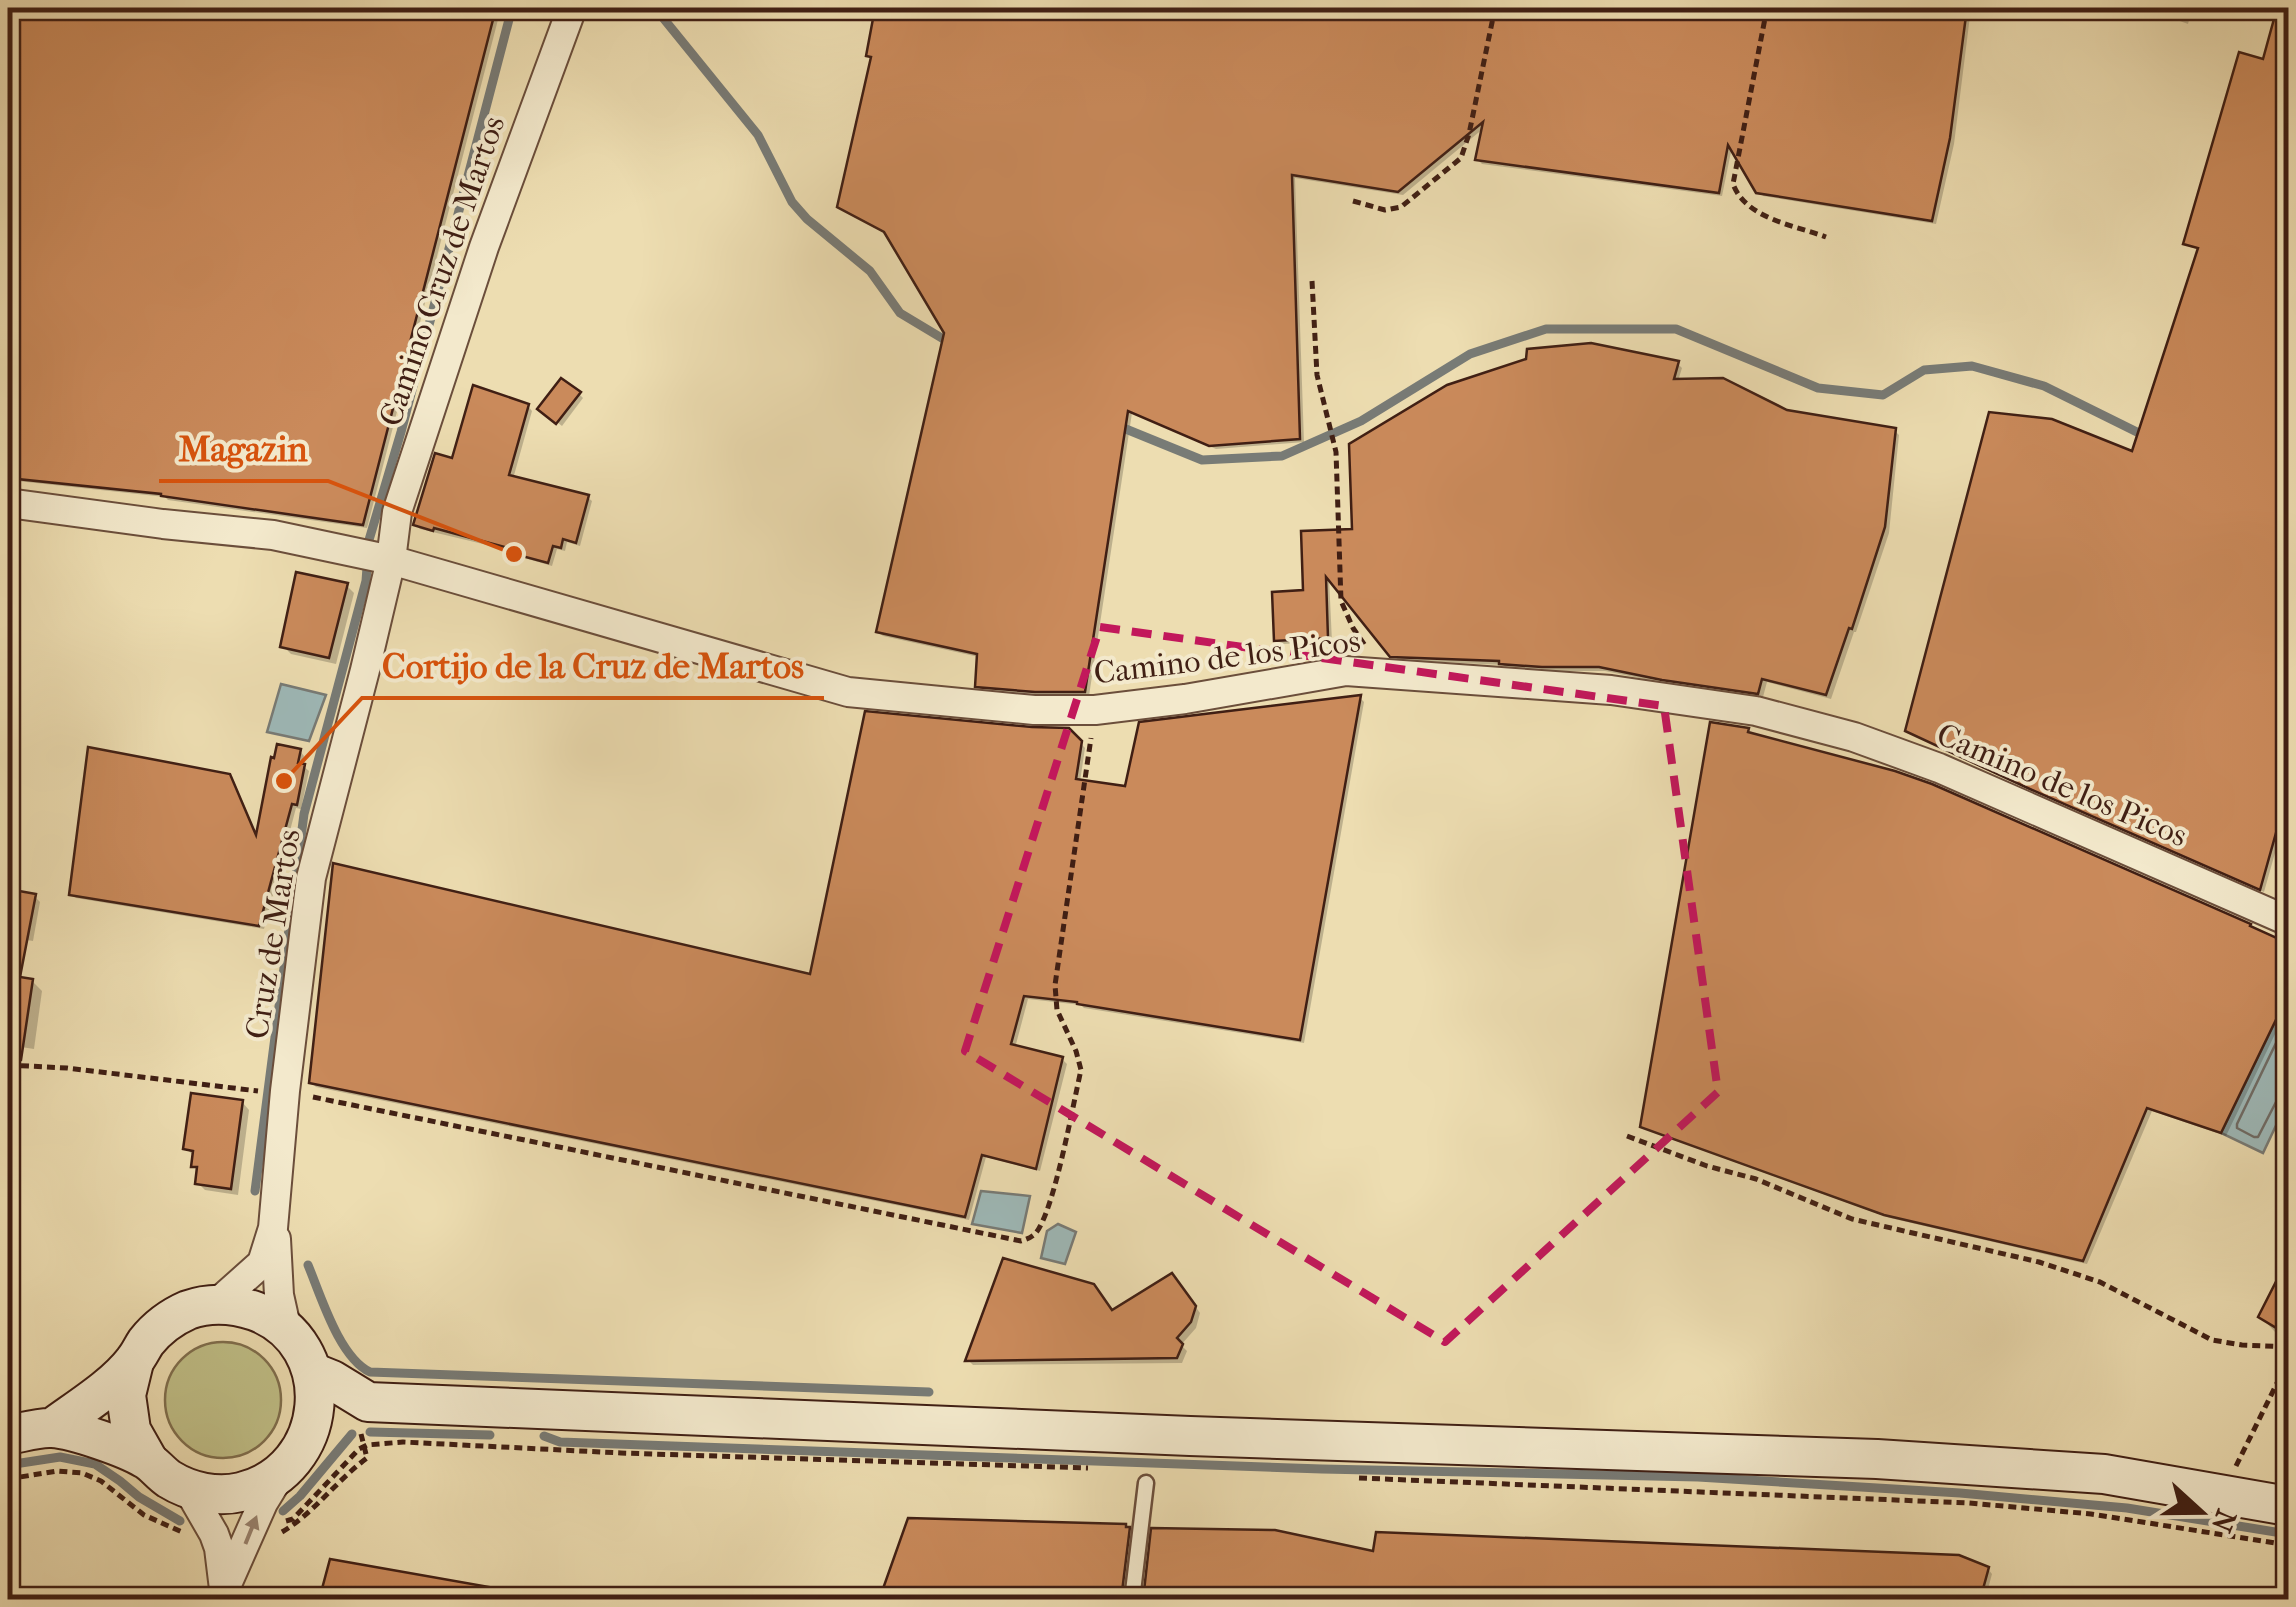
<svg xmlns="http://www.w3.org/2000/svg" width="2296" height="1607" font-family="'IM FELL French Canon',serif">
  <rect width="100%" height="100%" fill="#edddb1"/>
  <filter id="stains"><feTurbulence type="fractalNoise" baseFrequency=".002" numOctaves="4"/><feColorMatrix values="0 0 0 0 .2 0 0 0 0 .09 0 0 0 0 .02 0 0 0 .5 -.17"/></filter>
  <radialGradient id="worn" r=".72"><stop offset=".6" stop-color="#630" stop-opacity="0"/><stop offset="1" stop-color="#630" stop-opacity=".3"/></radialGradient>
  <circle fill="#c0bf87" stroke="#806f4e" stroke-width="2.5" cx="223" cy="1400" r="58"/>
  <g fill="#9eb9b8" stroke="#787b76" stroke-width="2.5">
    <path d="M281,684L326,695L309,741L267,732Z"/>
    <path d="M2288,995V1100L2263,1153L2221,1133Z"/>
    <path d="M981,1191L1030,1196L1022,1233L972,1224Z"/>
    <path d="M1058,1224L1076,1232L1065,1264L1041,1258L1047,1231Z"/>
  </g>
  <g fill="#0003">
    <path d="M8,8H501L367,528L168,500L165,497L8,480Z"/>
    <path d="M878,8H1971L1954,144L1936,224L1763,196L1732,147L1722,196L1482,164L1478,160L1484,128L1403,195L1295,178L1304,442L1216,449L1132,413L1089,696H1041L982,690L977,686L979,657L883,636L878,632L947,333L888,234L845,211L873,59L869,55Z"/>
    <path d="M2144,8H2192L2188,24Z"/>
    <path d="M2280,8H2288V807L2264,892L2039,793L1912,734L1908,730L2134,454L2200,250L2190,247L2185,243L2265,62Z"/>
    <path d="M1677,363L1682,368L1678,381L1786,412L1894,430L1899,435L1889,533L1856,632H1854L1831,699L1767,682L1763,697L1669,684L1605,671H1548L1506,668L1503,665L1398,660L1329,577L1332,642L1282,644L1277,640L1306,593L1355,531Z"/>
    <path d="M579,394L583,398L562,426L541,409Z"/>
    <path d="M528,406L532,411L513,479L587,497L592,501L580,546L567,542L565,551L557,549L552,566L514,555L508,550L420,529L416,525L453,461Z"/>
    <path d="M347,586L354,593L336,664L291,654L283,646Z"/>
    <path d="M1360,698L1364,702L1304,1043L1084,1008L1081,1005L1028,999L1015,1048L1062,1059L1067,1064L1040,1171L986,1157L969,1220L316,1087L311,1082L812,977L1068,730L1085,748L1080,782L1127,789Z"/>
    <path d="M1748,730L1752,734L2288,945V1007L2226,1136L2152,1111L2087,1264L1890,1218L1647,1130L1643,1126Z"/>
    <path d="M300,751L304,756L302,765L309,771L301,809L296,808L264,929L76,898L72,894L228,776L234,781L258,838Z"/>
    <path d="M8,891L35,897L40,902L33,941L8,937Z"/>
    <path d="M8,978L32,981L42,991L34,1049L8,1045Z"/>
    <path d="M242,1102L249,1110L238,1195L205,1190L198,1183L199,1171L194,1166L195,1157L186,1148Z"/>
    <path d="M2283,1201L2288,1203V1238L2276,1225Z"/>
    <path d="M2288,1264V1340L2276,1333L2261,1317Z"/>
    <path d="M1177,1281L1200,1313L1196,1328L1181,1345L1187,1351L1182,1363L973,1365L968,1360L1112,1312Z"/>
    <path d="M1125,1526L1133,1534L1125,1600H881Z"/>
    <path d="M1375,1554L1988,1569L1992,1574L1985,1600H1399L1364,1590L1363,1600H1145Z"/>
    <path d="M332,1562L539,1600H322Z"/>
  </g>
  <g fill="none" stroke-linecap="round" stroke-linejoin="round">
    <path stroke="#6f6c66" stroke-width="2.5" d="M2288,1018L2237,1124V1128L2254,1137H2258L2276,1102L2288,1098"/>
    <g stroke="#787b76" stroke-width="9">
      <path d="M655,8L758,135L792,202L807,219L870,271L900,313L950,343"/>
      <path d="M1116,425L1202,460L1282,456L1361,421L1470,354L1546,329H1676L1818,388L1883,395L1924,370L1972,366L2044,386L2145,436"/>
      <path d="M255,1191L304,814L366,581L369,540L401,432L512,8"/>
      <path d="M308,1265C321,1296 339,1357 370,1372L929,1392"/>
      <path d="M370,1432L490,1435"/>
      <path d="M544,1436L560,1442L1322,1469L1698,1477L1960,1493L2127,1508L2288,1534"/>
      <path d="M8,1465L60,1457L95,1464L120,1481L139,1497L180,1521"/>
      <path d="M283,1511L300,1496L352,1434"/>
    </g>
  </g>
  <g fill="#ca8a5b" stroke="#401f14" stroke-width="2.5">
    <path d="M8,8H496L363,525L161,496V494L8,478Z"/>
    <path d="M875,8H1967L1950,138L1932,221L1756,193L1728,145L1719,193L1475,160L1483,122L1398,192L1292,175L1300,439L1209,446L1128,411L1085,692H1035L975,687L977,654L876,632L944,333L884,232L837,207L871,57L866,56Z"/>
    <path d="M2277,8H2288V790L2260,890L2032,790L1905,731L1989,412L2052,419L2132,451L2198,248L2183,244L2239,52L2263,59Z"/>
    <path d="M1591,343L1679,361L1674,379L1723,378L1787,410L1896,428L1885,527L1852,629L1849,628L1826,695L1762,679L1758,694L1662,680L1599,667H1542L1499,664V661L1390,657L1326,577L1328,638L1274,641L1272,592L1303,590L1301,531L1352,529L1349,444L1447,385L1526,359L1527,349Z"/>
    <path d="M561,378L581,392L556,424L537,409Z"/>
    <path d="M473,385L529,404L509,475L589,495L576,543L563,539L561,548L553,546L548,563L507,552L508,548L434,528L433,531L413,525L435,453L452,458Z"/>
    <path d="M296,572L348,583L329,658L280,647Z"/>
    <path d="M1361,695L1300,1040L1077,1004V1002L1024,996L1011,1044L1063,1057L1036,1169L982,1155L965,1217L309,1083L333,863L810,974L865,711L1032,727L1069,728L1082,741L1076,779L1125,786L1139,722Z"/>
    <path d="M1710,722L1749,728L1748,732L1895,771L1932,784L2251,924L2250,926L2288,943V995L2221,1133L2147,1108L2083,1261L1884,1215L1640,1127Z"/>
    <path d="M277,744L301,749L298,763L305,764L297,805L292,804L259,926L69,895L88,747L230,774L256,835L271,757L274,758Z"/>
    <path d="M8,889L36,894L20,977L33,979L21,1060L8,1059Z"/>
    <path d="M191,1093L243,1100L231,1189L195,1184L197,1167H191L193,1151L183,1149Z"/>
    <path d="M1003,1258L1094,1284L1112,1310L1172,1273L1196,1306L1191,1322L1177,1338L1183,1344L1177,1358L965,1361Z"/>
    <path d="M2288,1258V1335L2258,1317Z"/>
    <path d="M908,1518L1126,1524V1527H1130L1121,1600H879Z"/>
    <path d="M1151,1528L1275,1530L1373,1551L1376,1532L1959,1555L1989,1567L1980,1600H1406L1360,1588L1359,1600H1143Z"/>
    <path d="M330,1559L489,1587L488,1600H319Z"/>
  </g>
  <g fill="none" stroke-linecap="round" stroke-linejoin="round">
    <defs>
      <path id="lane" d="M1132,1600L1146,1483"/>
      <g id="street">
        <path d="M8,503L163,524L273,535L391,560L848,692L1034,710H1095L1185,699L1346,671L1611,690L1756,711L1854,737L1939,768L2288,921"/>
        <path d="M276,1239L279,1295L287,1331"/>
        <path d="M216,1304L262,1263L273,1228L285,1091L311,878L365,670L391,560L397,512L484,247L572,8"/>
        <path d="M188,1489L214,1534L219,1548L224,1589"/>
        <path d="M220,1600L263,1503L282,1472"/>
      </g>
      <g id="secondary">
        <path d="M134,1362L126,1395L131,1430L148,1460"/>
        <path d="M312,1372L332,1380L368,1402L1190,1436L1877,1459L2104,1474L2288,1506"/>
        <path d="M8,1435C21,1433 38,1427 52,1428C73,1429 127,1448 145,1459C154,1464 160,1473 169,1479C190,1492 217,1498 241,1492C330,1471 343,1344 255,1311C234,1304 210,1302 188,1310C172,1317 157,1328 146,1342C142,1348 139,1355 134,1361C114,1387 79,1408 52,1428"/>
      </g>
    </defs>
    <use href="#lane" stroke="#6b4e3b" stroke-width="19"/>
    <use href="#street" stroke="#6b4e3b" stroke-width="32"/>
    <use href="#secondary" stroke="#401f14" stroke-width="42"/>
    <g stroke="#401f14" stroke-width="5" stroke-dasharray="8 5" stroke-linecap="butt">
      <path d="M1767,8L1733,184C1746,219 1794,225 1826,237"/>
      <path d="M1353,201L1385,210L1401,207L1461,158L1469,134L1495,8"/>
      <path d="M1312,281L1317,375L1336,452L1341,601L1353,628L1366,647"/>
      <path d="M8,1065L67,1068L258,1091"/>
      <path d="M313,1097L1021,1241C1027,1239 1030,1238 1035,1234C1054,1213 1073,1104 1081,1070L1076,1051L1057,1010L1055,985L1091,738"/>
      <path d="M1627,1136L1707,1166L1756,1179L1852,1219L2039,1262L2100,1282L2212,1340L2242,1345L2288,1347"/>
      <path d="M2236,1466L2288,1361"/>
      <path d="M1359,1478L1969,1503L2091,1514L2288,1545"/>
      <path d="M8,1479L57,1471L82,1473L101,1481L144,1515L182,1532"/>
      <path d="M286,1521L293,1519L359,1449L367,1445L403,1442L621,1453L1088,1468"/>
      <path d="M282,1532C314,1513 336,1481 367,1458L361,1434"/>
    </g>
    <use href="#lane" stroke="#f3e9cc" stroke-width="14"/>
    <use href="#street" stroke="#f3e9cc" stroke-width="28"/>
    <use href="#secondary" stroke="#f3e9cc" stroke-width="38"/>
  </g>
  <defs><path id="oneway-solid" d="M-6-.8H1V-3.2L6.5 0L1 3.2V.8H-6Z" transform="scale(2.5)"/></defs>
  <use fill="#9a8470" href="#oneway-solid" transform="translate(251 1530) rotate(-68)"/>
  <path fill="none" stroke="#c2185b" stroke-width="8" stroke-dasharray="20 12" stroke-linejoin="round" d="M1100,627L1664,706L1718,1092L1445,1342L965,1051Z"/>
  <g text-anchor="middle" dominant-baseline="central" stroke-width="8" stroke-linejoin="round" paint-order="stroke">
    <g font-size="32" fill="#401f14" stroke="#f3e9cc">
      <text transform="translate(442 271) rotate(-71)">Camino Cruz de Martos</text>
      <text transform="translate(1227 657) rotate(-7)">Camino de los Picos</text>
      <text transform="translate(2062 785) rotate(23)">Camino de los Picos</text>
      <text transform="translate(273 934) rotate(-81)">Cruz de Martos</text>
    </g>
  </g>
  <path fill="none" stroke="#d7530d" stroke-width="4" d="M514 554L328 481H159M284 781L362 698H824"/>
  <g fill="#d7530d" stroke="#f3e9cc" stroke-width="4">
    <circle cx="514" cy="554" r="10"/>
    <circle cx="284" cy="781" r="10"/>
  </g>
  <g font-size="35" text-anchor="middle" font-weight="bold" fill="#d7530d" stroke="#f3e9cc" stroke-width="8" stroke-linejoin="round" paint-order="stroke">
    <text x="243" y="461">Magazin</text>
    <text x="593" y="678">Cortijo de la Cruz de Martos</text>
  </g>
  <rect width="2296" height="1607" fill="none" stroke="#edddb1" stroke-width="40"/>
  <rect x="10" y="10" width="2276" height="1587" fill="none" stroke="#401f14" stroke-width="5"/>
  <rect x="20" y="20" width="2256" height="1567" fill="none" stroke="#401f14" stroke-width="2.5"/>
  <g transform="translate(2201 1512) rotate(111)" stroke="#f3e9cc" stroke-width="8" paint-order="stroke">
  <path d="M0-8L18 38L0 25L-18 38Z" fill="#401f14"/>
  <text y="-15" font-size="28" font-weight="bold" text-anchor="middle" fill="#401f14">N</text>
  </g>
  <rect width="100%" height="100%" filter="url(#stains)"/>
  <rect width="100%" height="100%" fill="url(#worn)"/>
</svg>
